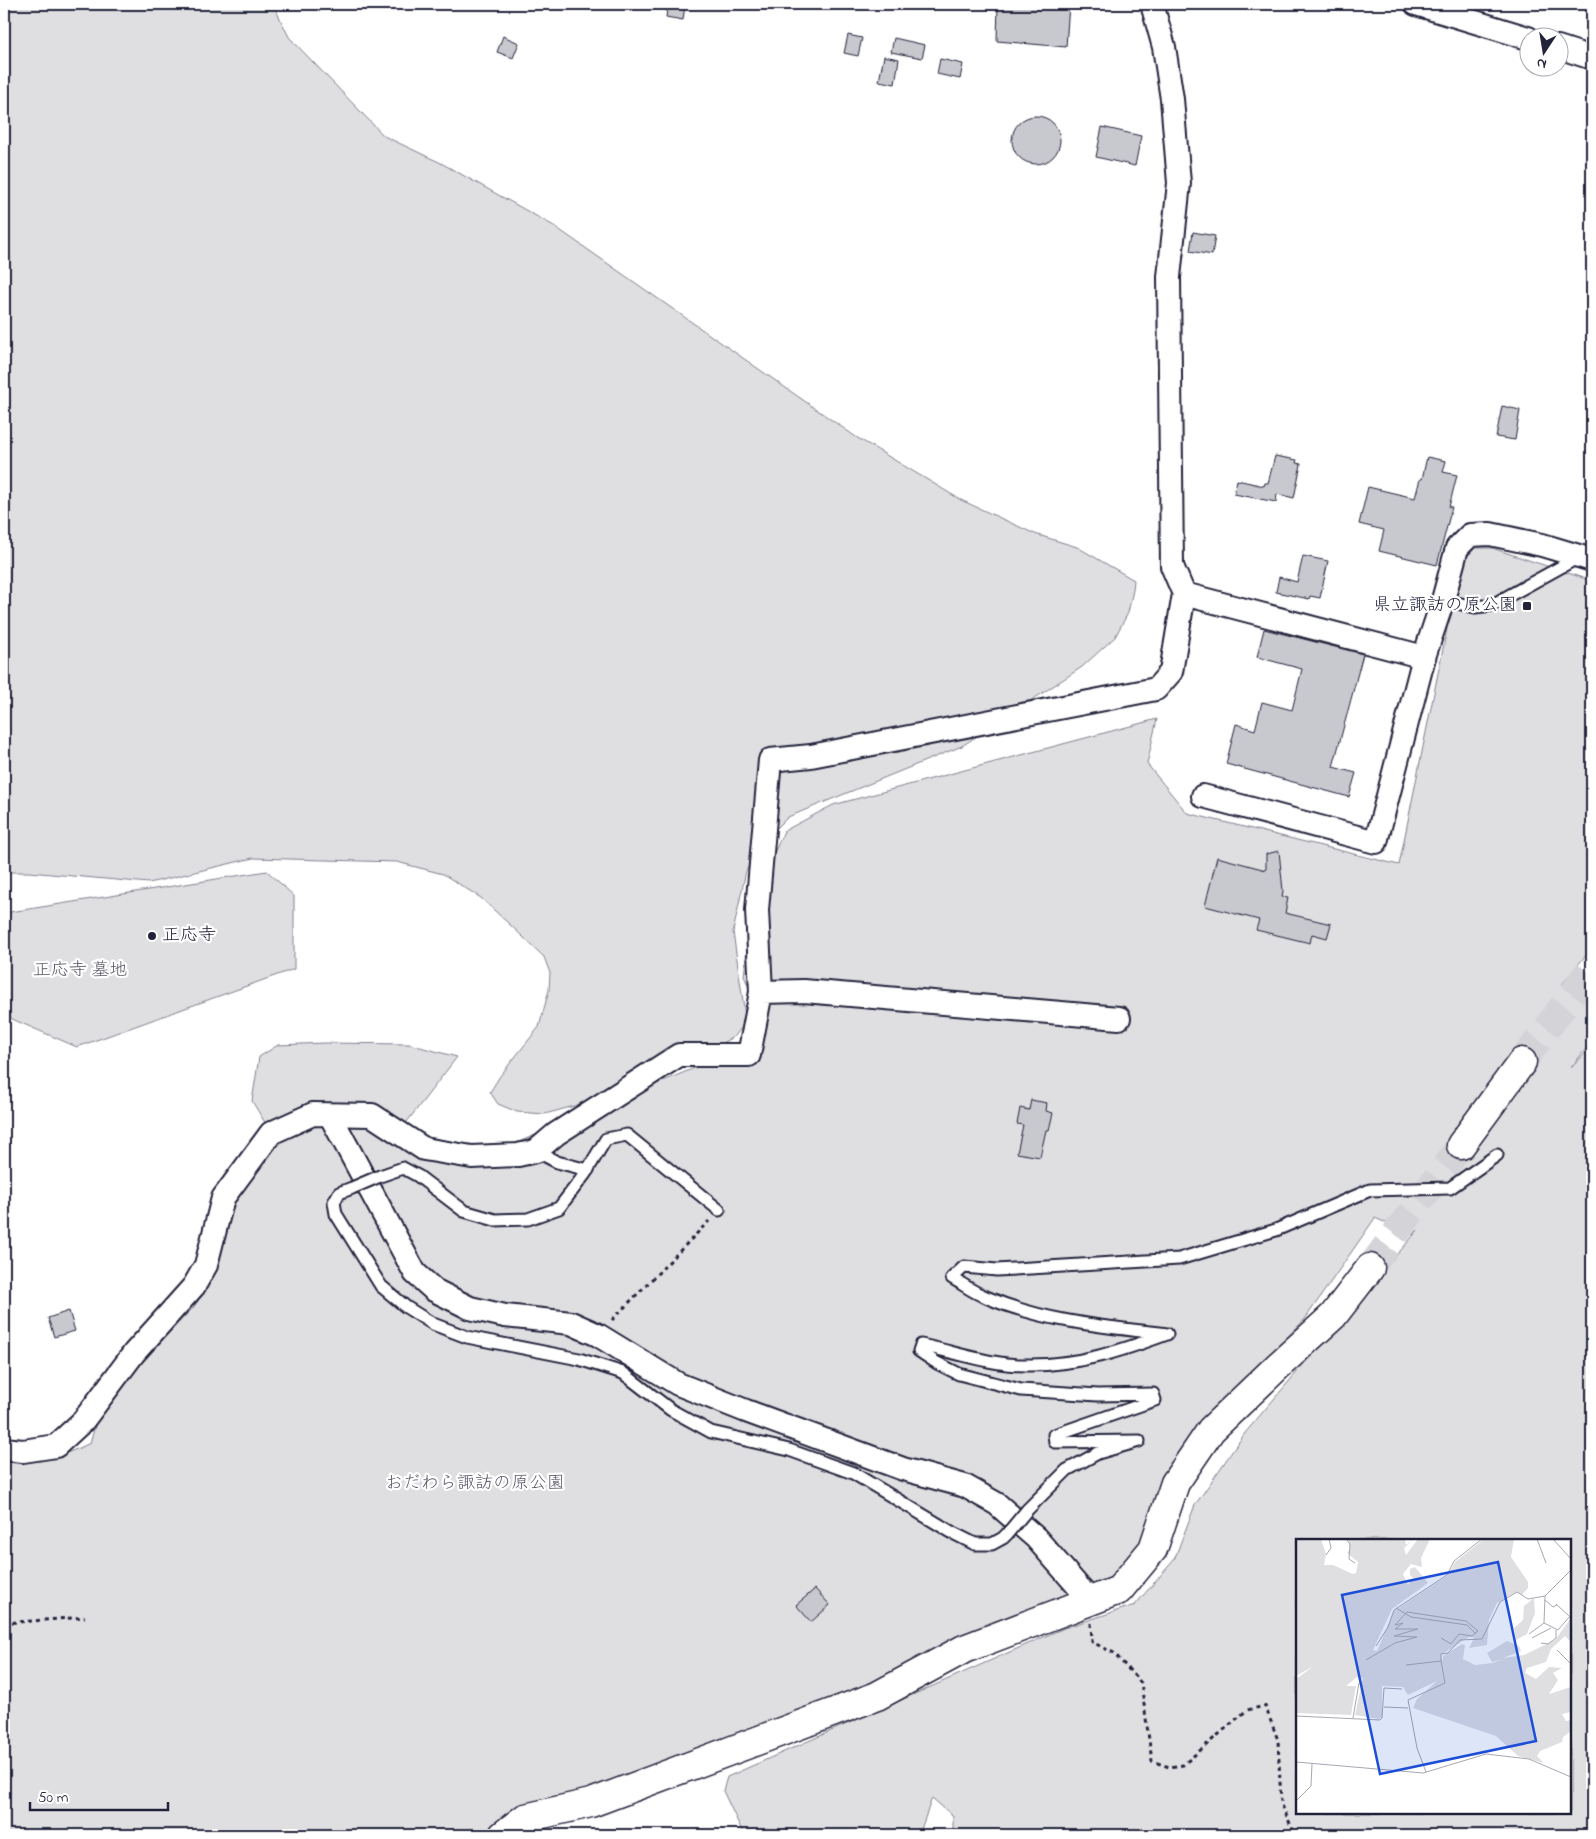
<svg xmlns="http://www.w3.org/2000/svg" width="1596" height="1839" font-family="'Indie Flower','Klee One',sans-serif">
  <rect width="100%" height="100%" fill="#fff"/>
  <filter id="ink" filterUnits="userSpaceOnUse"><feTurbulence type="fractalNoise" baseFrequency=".02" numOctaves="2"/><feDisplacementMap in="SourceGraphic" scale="10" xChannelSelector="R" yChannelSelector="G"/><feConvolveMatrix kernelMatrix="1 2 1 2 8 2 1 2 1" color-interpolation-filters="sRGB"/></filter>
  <g filter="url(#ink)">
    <g fill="#dfdfe2" stroke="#80808e" fill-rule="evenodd">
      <path d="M4,4H273L289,37L384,136L441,163L554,226L856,437L961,500L1035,534L1077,547L1134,580L1133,590L1128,613L1115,637L1082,667L962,746L788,817L759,846L746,871L733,932L746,1022L735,1036L705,1052L578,1105L545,1114L517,1112L498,1104L490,1092L500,1076L539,1027L549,990L550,973L544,957L522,936L481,898L443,874L397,862L253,858L149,883L29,872H4Z"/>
      <path d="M1475,548H1492L1592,581V948L1562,984L1592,987V1041L1571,1068L1592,1046V1835H953V1816L932,1798L919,1835H744L723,1791L727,1777L1064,1628L1135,1605L1174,1560L1195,1505L1245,1433L1418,1230L1413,1235L1375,1218L1305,1319L1220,1408L1143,1545L1115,1579L988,1650L584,1799L526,1810L485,1835H4V1459C33,1465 64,1456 90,1443L103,1400L193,1308L208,1286L214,1272L233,1197L273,1136L252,1101L259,1057L278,1045L325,1043L409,1044L457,1057L393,1140L497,1151L754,1043L757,1006L744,976L752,901L784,831L833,805L1157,719L1147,764L1187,813L1399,865L1460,565ZM1297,1540H1570V1813H1297Z"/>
      <path d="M267,871L294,896V969L77,1047L12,1019L4,1005V913Z"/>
    </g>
    <g fill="#c8c8cf" stroke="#22223b">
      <path d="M668,4L685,5L683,20L666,17Z"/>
      <path d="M998,4H1069L1066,47L997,41Z"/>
      <path d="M848,35L862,38L858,56L844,53Z"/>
      <path d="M503,36L519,43L513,58L497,52Z"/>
      <path d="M894,38L925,45L922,58L891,52Z"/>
      <path d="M884,56L899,59L895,84L879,81Z"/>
      <path d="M940,59L963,64L960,79L937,74Z"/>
      <circle cx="1036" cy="140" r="24"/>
      <path d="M1102,127L1141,136L1135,166L1096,157Z"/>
      <path d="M1193,232L1215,236L1212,255L1190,251Z"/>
      <path d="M1502,406L1520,410L1515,440L1496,437Z"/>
      <path d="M1275,456L1297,460L1296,463L1301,464L1294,498L1277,494L1276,502L1234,494L1237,480L1264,486L1265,483H1268Z"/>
      <path d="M1427,457L1446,461L1443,472L1457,475L1449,507H1452L1437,565L1379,551L1384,530L1359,524L1368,487L1415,498L1420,479H1422Z"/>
      <path d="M1303,556L1328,561L1320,598L1310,596L1309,599L1276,592L1279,577L1297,582Z"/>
      <path d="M1264,629L1363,654L1333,767L1356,773L1349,797L1226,764L1236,724L1255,730L1262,702L1292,710L1302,669L1257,657Z"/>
      <path d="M1279,851L1283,891L1282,897L1288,898L1285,913L1331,924L1327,938L1312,934L1310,943L1256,930L1259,920L1205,906L1217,857L1266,870V854Z"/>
      <path d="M1031,1100L1047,1103L1046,1111L1053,1113L1049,1130H1046L1040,1157L1017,1153L1023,1125L1017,1124L1020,1108L1029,1110Z"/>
      <path d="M69,1311L75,1331L54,1337L48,1318Z"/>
      <path d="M815,1589L830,1605L811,1622L796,1605Z"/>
    </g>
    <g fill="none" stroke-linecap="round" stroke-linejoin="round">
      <g stroke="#d3d3d8" stroke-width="28" stroke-dasharray="28 14" stroke-linecap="butt">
        <path d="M1522,1062L1592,967"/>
        <path d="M1370,1268L1461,1145"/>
      </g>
      <defs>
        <g id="service">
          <path d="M1443,600L1475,607L1492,605L1579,557"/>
          <path d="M536,1151L557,1162L588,1170"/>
          <path d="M380,1176L403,1168L418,1176L464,1211L495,1220L528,1219L559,1208L585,1174L606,1139L627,1135L719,1210"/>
          <path d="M352,1188L339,1193L334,1202L336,1214L381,1286L406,1307L433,1324L467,1337L579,1359L623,1373L671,1410L711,1432L789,1450L853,1473L953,1533L975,1544H992L1003,1538L1007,1534"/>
          <path d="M1027,1510L1067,1470L1098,1453L1139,1441L1055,1442L1054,1435L1155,1400L1153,1394L1098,1395L1021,1390L959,1374L937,1363L919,1351L921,1345C955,1352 990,1365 1026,1365C1076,1366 1121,1351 1167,1334C1106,1327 1044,1322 986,1297C974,1293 963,1284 952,1278L964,1267L997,1270L1179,1259L1276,1230L1370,1190L1450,1188L1497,1155"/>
        </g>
        <g id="minor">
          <path d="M1416,4L1528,38"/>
          <path d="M1558,47L1592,58"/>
          <path d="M1184,594L1424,657"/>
          <path d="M1203,796L1376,842L1424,657L1443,600L1457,548L1470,535L1490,534L1542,545L1592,560"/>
          <path d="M761,992L757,910L770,760L811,756L1156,689L1171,672L1184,594L1172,566L1169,277L1179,183L1172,99L1164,47L1152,4"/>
          <path d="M330,1115L415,1273L434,1290L470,1308L505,1316L571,1323L598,1335L678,1384L746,1411L903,1469L965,1486L997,1504L1036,1538L1090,1600"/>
          <path d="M4,1449L23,1451L56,1446L83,1421L134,1353L194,1286L206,1265L223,1198L271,1133L313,1114L372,1115L424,1149L472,1157L518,1155L536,1151L556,1134L679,1055H749L761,992L804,991L1119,1018"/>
        </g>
        <g id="tertiary">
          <path d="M1461,1145L1522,1062"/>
          <path d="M503,1835L525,1818L591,1803L877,1696L964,1649L1119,1590L1153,1549L1175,1483L1211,1430L1278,1366L1333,1316L1370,1268"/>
        </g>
      </defs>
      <use href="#service" stroke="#22223b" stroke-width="15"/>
      <use href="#minor" stroke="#22223b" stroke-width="26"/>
      <use href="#tertiary" stroke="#22223b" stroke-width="31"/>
      <g stroke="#22223b" stroke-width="3" stroke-dasharray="4 4" stroke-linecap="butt">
        <path d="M612,1320L709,1221"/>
        <path d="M4,1623L85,1617"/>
        <path d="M1091,1623L1092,1642L1114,1653L1141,1683L1152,1761L1169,1767L1183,1765L1247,1710L1265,1706L1278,1740L1281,1803L1295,1835"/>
      </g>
      <use href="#service" stroke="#fff" stroke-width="11"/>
      <use href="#minor" stroke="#fff" stroke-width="22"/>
      <use href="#tertiary" stroke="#fff" stroke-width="28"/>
      <defs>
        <g id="service-bridge">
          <path d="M352,1188L380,1176"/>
          <path d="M1007,1534L1027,1510"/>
        </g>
      </defs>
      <use href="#service-bridge" stroke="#22223b" stroke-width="15" stroke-linecap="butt"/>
      <use href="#service-bridge" stroke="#fff" stroke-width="11"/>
    </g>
  </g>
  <g fill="#22223b" stroke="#fff" stroke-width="2">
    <rect x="1522" y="601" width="10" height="10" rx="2.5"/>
    <circle cx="152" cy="936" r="5"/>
  </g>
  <g text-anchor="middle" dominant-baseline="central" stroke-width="4.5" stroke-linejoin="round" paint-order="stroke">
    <g font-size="18" fill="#22223b" stroke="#fff" text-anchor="end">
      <text x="1517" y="606">県立諏訪の原公園</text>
      <text x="162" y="936" text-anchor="start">正応寺</text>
    </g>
    <g font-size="18" fill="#5b5b6d" stroke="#fff">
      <text x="80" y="971">正応寺 墓地</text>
      <text x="475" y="1484">おだわら諏訪の原公園</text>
    </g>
  </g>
  <g transform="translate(1296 1539)">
    <rect width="275" height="275" fill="#fff"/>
    <path d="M0,0H25L30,15L28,26H37L57,35L60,34L62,23L51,14L54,10L52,0H109L110,6L118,0L108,9L110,16L122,0H134L125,19L126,28L115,25L107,35L112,46L117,39L114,36V30L119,28L132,44L96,70L77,111L81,112L98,72L151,37L159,23L188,0H218L215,18L232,43V49L226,56L220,53L201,64L193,81L191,106L173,109L178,99L174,98L168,101L145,116L147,122V117L166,105L169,106L167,120L179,126L197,124L206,120L196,123L191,114L211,102L223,107L225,112L207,119L228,116L259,101L275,79V103L269,97L255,110L250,123L231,129L229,134L240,140L253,128L266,129L257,134L262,141L253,155L275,148V173L266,175L270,182L275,181V192L267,198L266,203L244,212L241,217L248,224L222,217L200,197L117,169L121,160L141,142L112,156L107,148L86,147V178L83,180L59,176L67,139L61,138L50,147H60L55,176L0,174V140L18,127L0,137ZM238,59L239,74L231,95L220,101L218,89L227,81L228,67Z" fill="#dfdfe2"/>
    <path fill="none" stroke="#a7a7b1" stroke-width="1" d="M50,0L54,5L53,20L59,24M241,0L250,24M257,0L275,20M30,16L35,9L33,0M249,61L257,68L261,66M260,65L273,77M100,69L115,78L171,86L180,95M248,84L262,91L275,76M233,95L248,84L249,57M121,98L98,97L122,90H99L107,84L99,86L111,73L170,82L182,92L176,97L163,95L155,105L145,99M236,99L255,89M245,104L252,105L260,99V91M80,107L92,88L98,71L151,36L158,22L186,0M261,111L275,125M70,121L99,104L121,98M110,126L145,122V115L152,114L164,101L186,100L204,63L221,53L232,60L249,57L275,31M88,168L112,169M0,177L84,181L86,179L88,149L106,150M57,179L63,144M0,223L127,234L190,215L233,220L275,238M130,233L121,209L112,161L149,144L145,122M0,262L15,247L16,225"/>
    <path fill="#1d4ed8" fill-opacity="0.15" stroke="#1d4ed8" stroke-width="2.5" d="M202,23L240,202L84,235L46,56Z"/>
    <rect width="275" height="275" fill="none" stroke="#22223b" stroke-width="2.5"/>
  </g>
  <rect width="1596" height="1839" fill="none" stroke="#fff" stroke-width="20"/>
  <rect x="10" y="10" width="1576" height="1819" fill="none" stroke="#22223b" stroke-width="2" filter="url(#ink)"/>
  <g transform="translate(1544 52) rotate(192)"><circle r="24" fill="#ffffff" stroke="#a7a7b1"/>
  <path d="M0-4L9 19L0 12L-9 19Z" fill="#22223b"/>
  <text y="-8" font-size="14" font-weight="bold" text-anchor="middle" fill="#22223b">N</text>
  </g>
  <path d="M30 1802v8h138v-8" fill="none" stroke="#22223b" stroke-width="2.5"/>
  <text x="38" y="1802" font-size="15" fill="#22223b" stroke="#ffffff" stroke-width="4" paint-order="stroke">50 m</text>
</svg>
